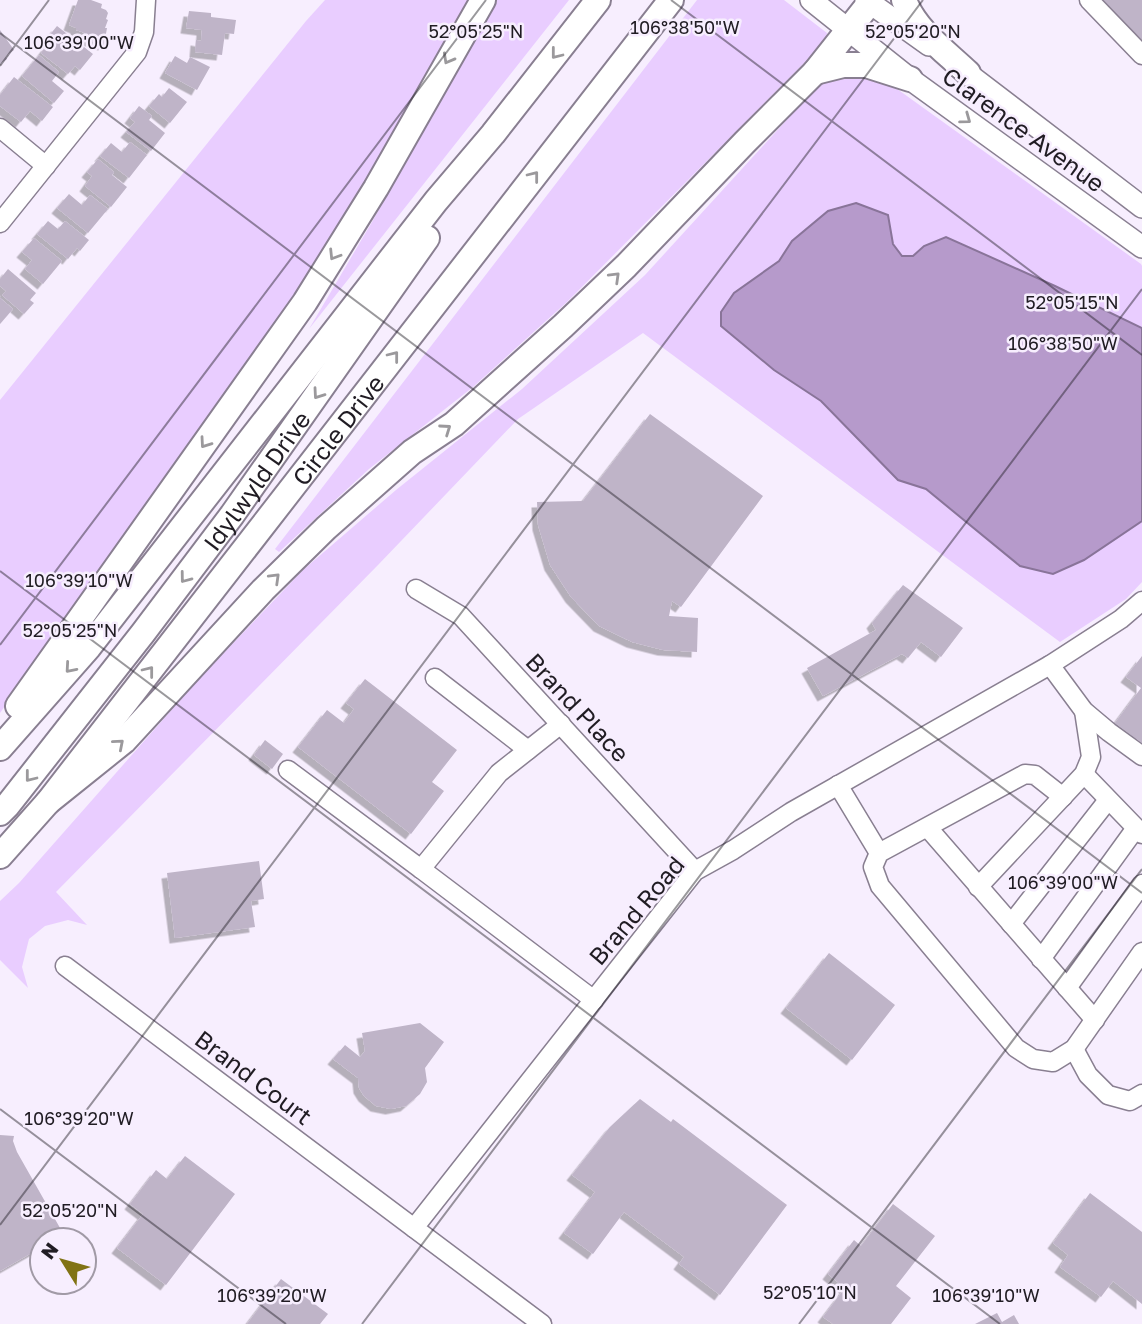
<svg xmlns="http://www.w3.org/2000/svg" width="1142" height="1324" font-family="'Golos Text',sans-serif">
  <defs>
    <filter id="shadow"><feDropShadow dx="-5.5" dy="5.5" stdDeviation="0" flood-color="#0004"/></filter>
  </defs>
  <rect width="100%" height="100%" fill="#f7eefe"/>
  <g fill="#e9cdff">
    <path d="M325,0H472L318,261L0,713V400L306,21Z"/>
    <path d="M492,0H569L309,329L372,222Z"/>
    <path d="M697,0H784L827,33L826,41L567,302L473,387L369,469L279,552L275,549Z"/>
    <path d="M855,72L886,81L1141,264L1142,266V328L1055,286L924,246L913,256H902L893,244L888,215L856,203L828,211L792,241L779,261L734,293L774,370L821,401L898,480L926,489L975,529L1084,560L1142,521V582L1126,599L1060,642L643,333L518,419L378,565L56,892L87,925L68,920L45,926L29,939L22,967L28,988L0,960V901L19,883L197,681L303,570L396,490L522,389L645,275L804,101L828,79Z"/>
  </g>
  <path fill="#b69acb" stroke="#897499" stroke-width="2" d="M856,203L888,215L893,244L902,256H913L924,246L946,237L1055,286L1142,328V521L1084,560L1053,574L1020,566L926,489L898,480L821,401L774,370L721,326V312L734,293L779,261L792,241L828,211Z"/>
  <g fill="#bfb4c8" filter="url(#shadow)">
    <path d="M78,0H91L102,4L101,8L106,10L108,13L106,19L108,20L105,28H107L104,45L83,38L85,33L76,30V28L69,25Z"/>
    <path d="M1103,0H1142V40Z"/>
    <path d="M189,11L211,13V17L236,20L234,34L225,33L222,55L195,52L196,40L201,41L202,30L186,28Z"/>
    <path d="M57,26L93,54L80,70L75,66L68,74L41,53L51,40L48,37Z"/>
    <path d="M0,30L14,50L6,56L7,59L0,64Z"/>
    <path d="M39,55L59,72L52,81L64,91L54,103L22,76Z"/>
    <path d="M175,56L187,63L190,57L210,67L197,90L165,73Z"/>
    <path d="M14,77L53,107L42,121L30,111L21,122L0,106V95Z"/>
    <path d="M169,88L187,102L170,123L149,106L159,94L162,97Z"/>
    <path d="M139,106L152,116L149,120L165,133L151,151L126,132L135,122L130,118Z"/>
    <path d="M130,142L147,155L129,178L100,156L111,143L122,152Z"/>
    <path d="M98,159L114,172L112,175L127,187L111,207L85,186L92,176L87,172Z"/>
    <path d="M69,194L82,205L90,195L108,209L88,233L57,208Z"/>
    <path d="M48,221L58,229L65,221L89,240L80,251L77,248L68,259L37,234Z"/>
    <path d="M34,238L62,261L43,284L25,269L32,260L22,252Z"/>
    <path d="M8,269L36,293L30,300L34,303L24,314L2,295L6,291L0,286V279Z"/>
    <path d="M0,298L13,309L0,324Z"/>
    <path d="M650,414L763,496L681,607L672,601L669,616L698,618L697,652L663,650L632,642L599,626L571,597L550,565L538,525L537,502L583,501Z"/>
    <path d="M903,585L963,628L941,657L921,642L908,658L902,654L823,696L807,668L876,630L872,623Z"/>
    <path d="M1142,656V743L1115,723L1141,688L1126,677Z"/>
    <path d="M365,679L457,750L432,782L444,791L411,834L298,747L327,710L344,723L354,709L346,703Z"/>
    <path d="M265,740L283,754L272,769L254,755Z"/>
    <path d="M259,861L264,899L251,901L255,927L175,938L167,873Z"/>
    <path d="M829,953L895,1005L852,1060L786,1008Z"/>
    <path d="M420,1023L444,1042L425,1068L427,1082L420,1094L406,1106L391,1109L376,1106L364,1096L359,1088L358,1078L333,1059L345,1045L360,1057L365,1051L362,1033Z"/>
    <path d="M640,1099L671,1122L673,1119L787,1205L720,1295L679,1264L684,1257L624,1212L593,1254L564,1233L595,1192L572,1175L610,1127Z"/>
    <path d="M0,1135L14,1136L13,1141L17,1152L64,1235L55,1240H42V1247L0,1271Z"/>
    <path d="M185,1156L235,1194L166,1285L117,1248L143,1214L130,1204L156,1170L167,1179Z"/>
    <path d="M1090,1193L1142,1232V1304L1113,1281L1101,1297L1060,1267L1068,1255L1053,1243Z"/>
    <path d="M893,1204L935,1236L896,1286L911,1298L891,1324H833L823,1317L845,1288L828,1274L854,1240L861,1246Z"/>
    <path d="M281,1279L328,1314L320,1324H247Z"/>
    <path d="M997,1313L1002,1322L1014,1315L1019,1324H975Z"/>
  </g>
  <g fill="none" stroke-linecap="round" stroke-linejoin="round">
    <defs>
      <g id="minor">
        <path d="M1089,0L1142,55"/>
        <path d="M0,128L46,166"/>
        <path d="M0,223L137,52L144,32L146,0"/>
        <path d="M416,589L461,616L695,871"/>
        <path d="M1050,665L1084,711L1109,732L1142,756"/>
        <path d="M435,678L528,750"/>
        <path d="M561,724L499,773L421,869L594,1000"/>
        <path d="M288,770L421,869"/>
        <path d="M1084,774L1142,834"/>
        <path d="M838,785L879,853"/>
        <path d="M1063,797L1035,775L1025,774L879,853L873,867L880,886L1016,1048L1033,1059L1053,1062L1074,1049L1142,952"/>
        <path d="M928,828L1095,1020"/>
        <path d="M978,887L1084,774L1091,757L1084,711"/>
        <path d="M1011,924L1108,800"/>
        <path d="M1041,959L1136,828"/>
        <path d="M65,966L414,1228"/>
        <path d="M1067,988L1142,884"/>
        <path d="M1074,1049L1088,1075L1108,1095L1130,1101L1142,1094"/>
        <path d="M542,1324L414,1228L695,871L733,850L791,812L1050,665L1121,619L1142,601"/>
      </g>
      <g id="major">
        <path d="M811,0L910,79L1142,247"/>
        <path d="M866,0L929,45"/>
        <path d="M955,64L1142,207"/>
      </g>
      <g id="highway">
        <path d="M904,0C915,30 946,52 968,73"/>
        <path d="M815,72L843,65H866L910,79"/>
        <path d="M18,706L305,302L376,188L483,0"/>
        <path d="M0,748L89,647L436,201L493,134L598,0"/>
        <path d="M48,802L124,741L263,590L326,528L412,452L454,424L563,326L626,266L745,142L815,72L872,0"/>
        <path id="s1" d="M0,813L7,806L143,633L232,515L427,238"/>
        <path id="s2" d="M0,856L48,802L671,0"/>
      </g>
    </defs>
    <use href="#minor" stroke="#897f91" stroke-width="21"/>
    <use href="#major" stroke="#897f91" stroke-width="24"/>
    <use href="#highway" stroke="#897f91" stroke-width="28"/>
    <use href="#minor" stroke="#fff" stroke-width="18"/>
    <use href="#major" stroke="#fff" stroke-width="21"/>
    <use href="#highway" stroke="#fff" stroke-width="24"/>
  </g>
  <defs><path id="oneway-chevron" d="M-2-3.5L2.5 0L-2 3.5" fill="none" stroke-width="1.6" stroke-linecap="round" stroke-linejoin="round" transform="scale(1.75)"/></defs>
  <g stroke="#9b999c">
    <use href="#oneway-chevron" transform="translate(556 54) rotate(128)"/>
    <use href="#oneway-chevron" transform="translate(448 59) rotate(119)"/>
    <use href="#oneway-chevron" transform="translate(966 119) rotate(36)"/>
    <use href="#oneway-chevron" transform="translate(534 176) rotate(-52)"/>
    <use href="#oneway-chevron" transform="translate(334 255) rotate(122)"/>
    <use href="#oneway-chevron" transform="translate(615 277) rotate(-44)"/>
    <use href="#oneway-chevron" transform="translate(394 356) rotate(-52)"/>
    <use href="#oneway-chevron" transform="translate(318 394) rotate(125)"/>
    <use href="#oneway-chevron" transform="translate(446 429) rotate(-35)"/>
    <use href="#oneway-chevron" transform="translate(205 443) rotate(125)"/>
    <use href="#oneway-chevron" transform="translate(185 578) rotate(127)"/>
    <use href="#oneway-chevron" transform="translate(275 578) rotate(-44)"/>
    <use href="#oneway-chevron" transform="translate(70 668) rotate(131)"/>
    <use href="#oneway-chevron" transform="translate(149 671) rotate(-52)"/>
    <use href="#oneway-chevron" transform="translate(119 744) rotate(-41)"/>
    <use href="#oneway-chevron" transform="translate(30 777) rotate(128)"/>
  </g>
  <path fill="none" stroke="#201c23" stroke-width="2" stroke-opacity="0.45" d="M671,0L1142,355M0,33L1142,893M0,66L49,0M0,571L1000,1324M0,645L486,0M0,1109L286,1324M0,1225L923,0M362,1324L1142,289M799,1324L1142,869"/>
  <g text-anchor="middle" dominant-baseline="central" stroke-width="5" stroke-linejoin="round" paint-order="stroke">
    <g font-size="24" fill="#201c23" stroke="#f7eefe">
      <text transform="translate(1024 129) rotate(36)">Clarence Avenue</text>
      <text stroke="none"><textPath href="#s2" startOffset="544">Circle Drive</textPath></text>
      <text stroke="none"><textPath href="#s1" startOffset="420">Idylwyld Drive</textPath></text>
      <text transform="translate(578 707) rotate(47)">Brand Place</text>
      <text transform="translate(636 910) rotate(-50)">Brand Road</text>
      <text transform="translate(254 1077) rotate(37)">Brand Court</text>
    </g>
  </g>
  <g font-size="18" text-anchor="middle" fill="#201c23" stroke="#f7eefe" stroke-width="5" stroke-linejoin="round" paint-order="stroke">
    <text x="685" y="34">106°38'50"W</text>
    <text x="476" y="38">52°05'25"N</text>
    <text x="913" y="38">52°05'20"N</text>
    <text x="79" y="49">106°39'00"W</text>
    <text x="1072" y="309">52°05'15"N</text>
    <text x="1063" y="350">106°38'50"W</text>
    <text x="79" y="587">106°39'10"W</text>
    <text x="70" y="637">52°05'25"N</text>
    <text x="1063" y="889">106°39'00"W</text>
    <text x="79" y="1125">106°39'20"W</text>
    <text x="70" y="1217">52°05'20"N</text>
    <text x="810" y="1299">52°05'10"N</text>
    <text x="272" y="1302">106°39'20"W</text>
    <text x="986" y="1302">106°39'10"W</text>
  </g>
  <g transform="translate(63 1261) rotate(307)"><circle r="33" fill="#f7eefe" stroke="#a19aa6" stroke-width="2"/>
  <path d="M0-5L12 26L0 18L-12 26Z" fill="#817315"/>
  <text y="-10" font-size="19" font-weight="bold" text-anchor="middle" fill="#201c23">N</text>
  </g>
</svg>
